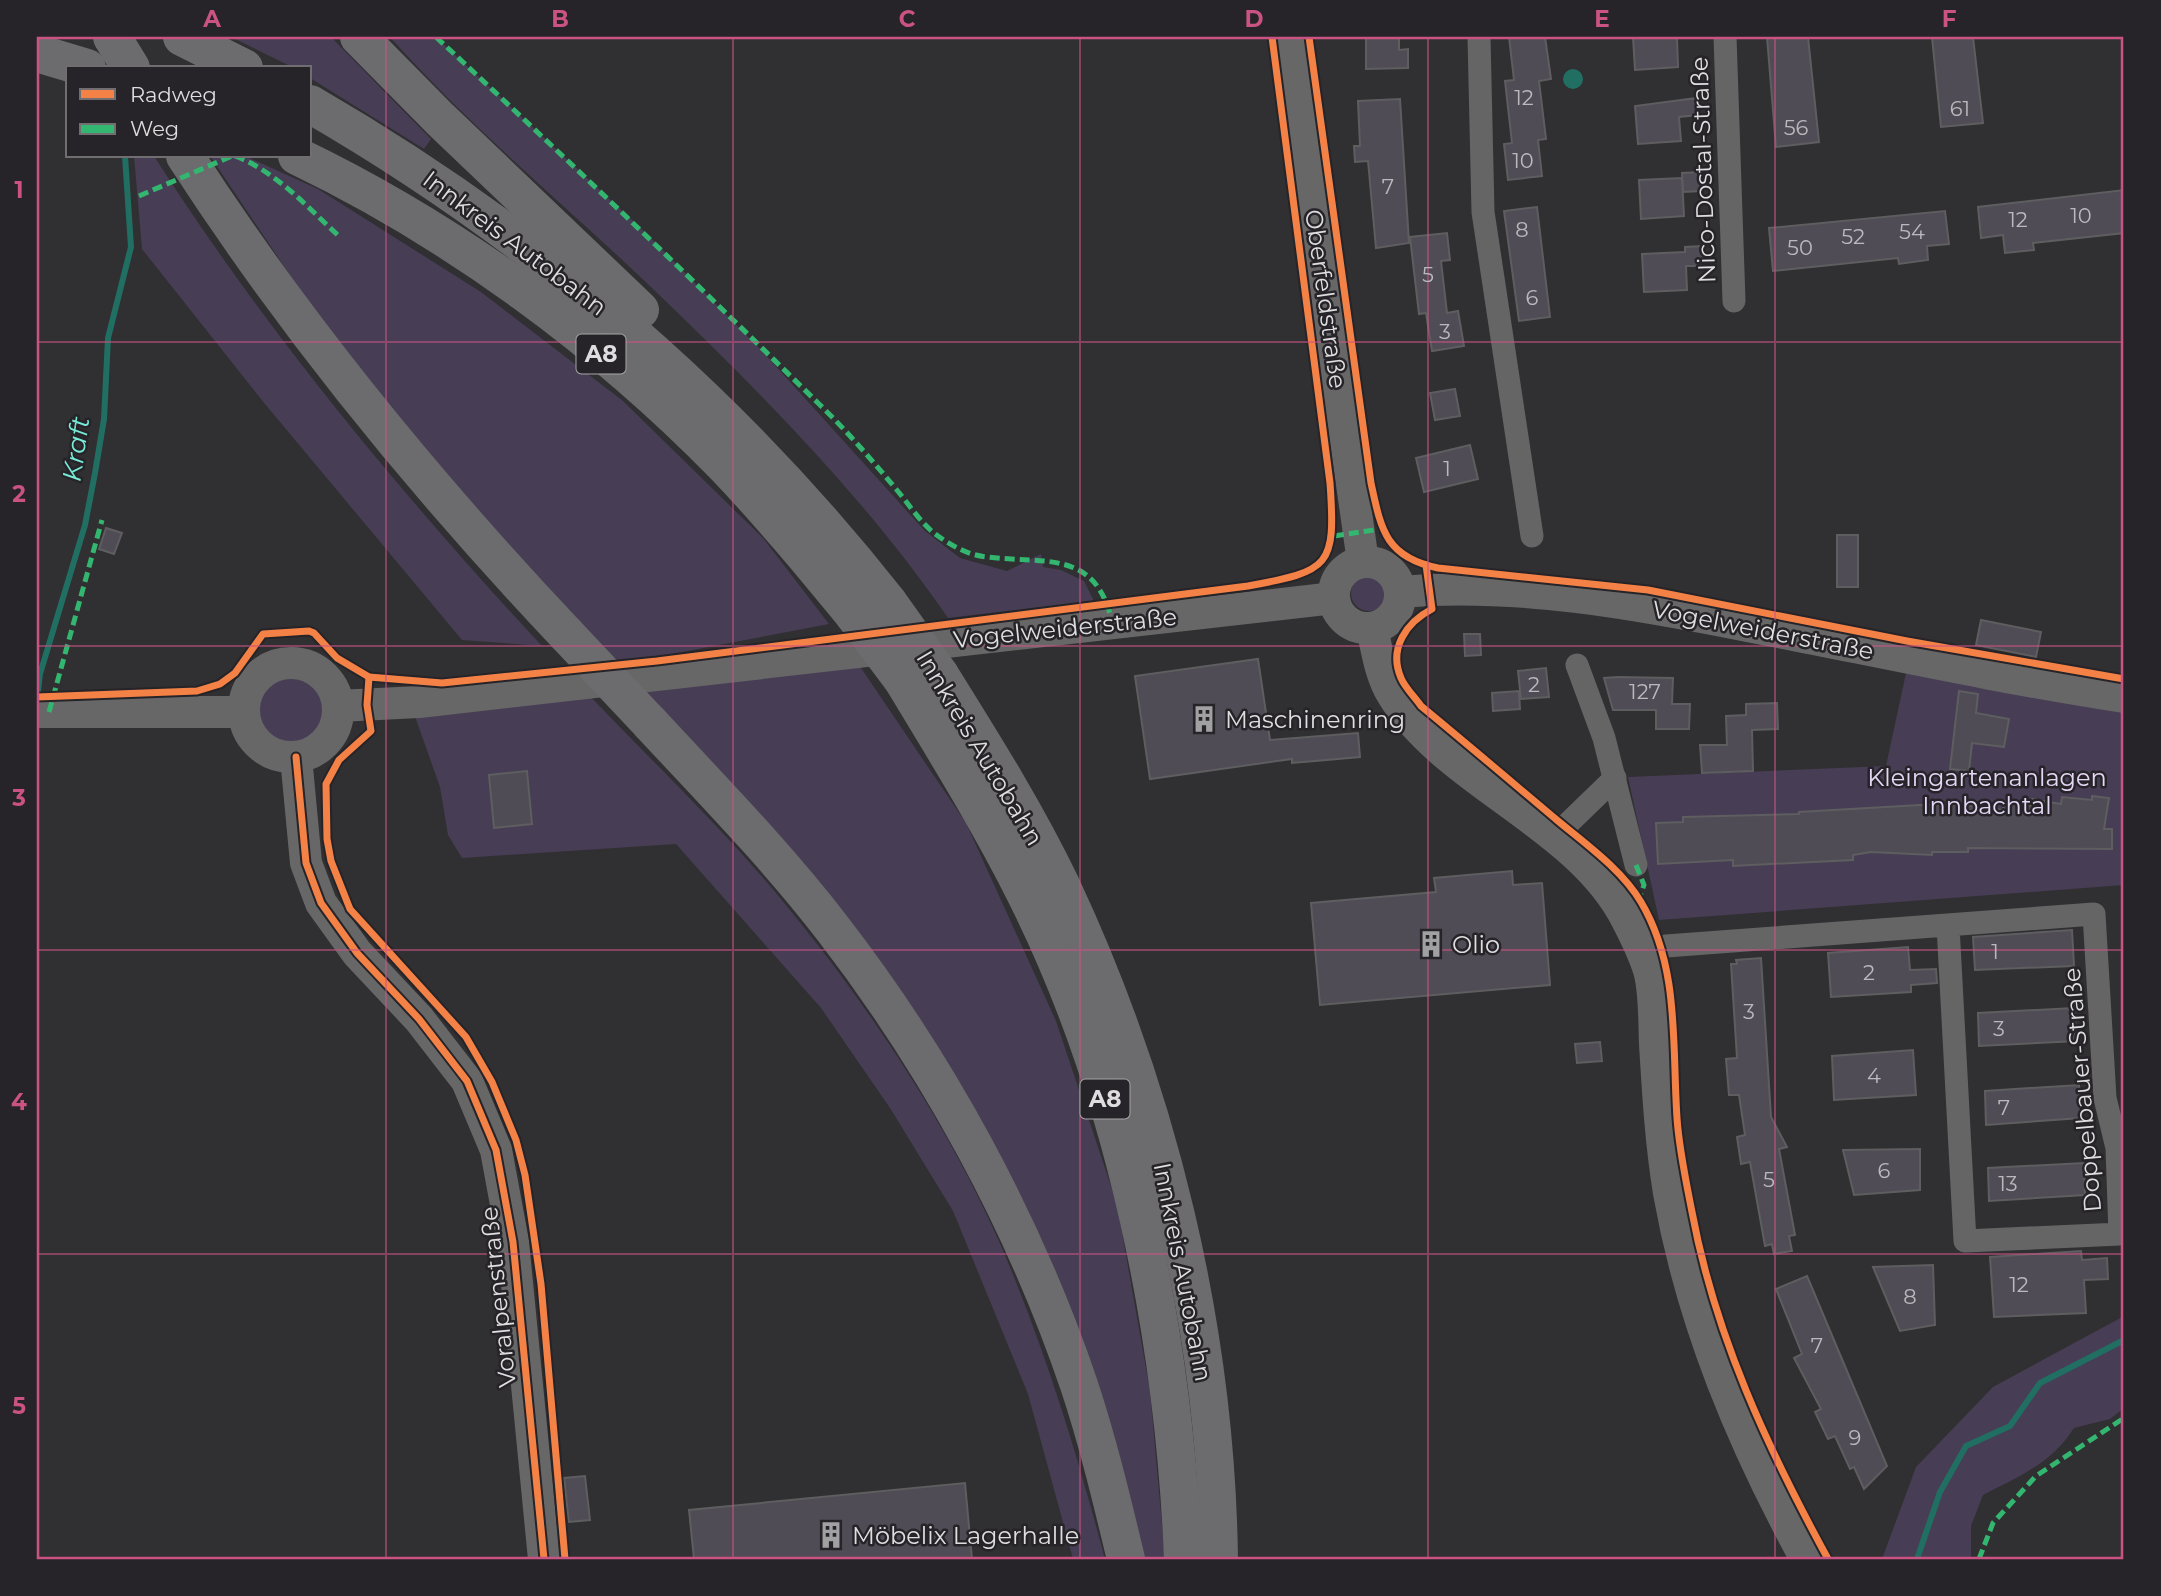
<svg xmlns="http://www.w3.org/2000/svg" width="2161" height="1596" font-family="Montserrat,sans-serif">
  <rect width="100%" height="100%" fill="#302f31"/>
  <g fill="#473d55">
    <path d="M231,37H331L431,139L424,149L310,78V68H294Z"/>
    <path d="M390,37H436L646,233L763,352L925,531L960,558L1007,571L1041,554L1043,567L1061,570L1084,581L1094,601L948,618C864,496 757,389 651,287C563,203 470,127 390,37Z"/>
    <path d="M134,156H154C266,331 400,493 542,646L462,640L265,404L142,249Z"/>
    <path d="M210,156H245L318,189L481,292L623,401L763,538L829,624L619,664L465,500L335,342Z"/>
    <circle cx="1369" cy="593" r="18"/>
    <path d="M859,665L966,823L1056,1021L1117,1204L1150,1391L1165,1559H1139L1007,1173L644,690Z"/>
    <path d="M1906,673L2124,708V885L1659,920L1628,777L1886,766Z"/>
    <circle cx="292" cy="711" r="35"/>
    <path d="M586,692C645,754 709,815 765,880C857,988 945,1117 1002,1248C1045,1349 1077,1453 1105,1559H1073L1028,1394L953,1211L890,1108L821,1008L676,844L462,858L448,835L440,787L413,711Z"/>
    <path d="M2124,1316V1408L2110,1419L2074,1428C2052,1463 2020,1476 1983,1495L1971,1526V1559H1882L1916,1467L1993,1387Z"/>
  </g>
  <circle fill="#216e63" cx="1573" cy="79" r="10"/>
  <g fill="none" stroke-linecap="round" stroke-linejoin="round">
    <g stroke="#216e63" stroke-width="6">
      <path d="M37,700L40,674L85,525L95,473L104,419L108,338L131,247L125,156"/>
      <path d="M1917,1559L1940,1492L1966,1446L2010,1426L2040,1383L2124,1340"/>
    </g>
  </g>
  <g fill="#504c56" stroke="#5e5d5f" stroke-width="2">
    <path d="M1366,37H1399V50L1408,49V68L1366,69Z"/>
    <path d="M1509,37H1545L1551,79L1539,81L1546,139L1538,140L1542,176L1508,180L1504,144L1512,143L1505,81L1514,80Z"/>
    <path d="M1633,37H1677L1678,67L1635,70Z"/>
    <path d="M1767,37H1808L1819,142L1776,147Z"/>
    <path d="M1932,37H1973L1983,123L1941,127Z"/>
    <path d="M1697,98L1698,115L1679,117L1681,141L1638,144L1635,106Z"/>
    <path d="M1400,99L1409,243L1376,248L1368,161L1355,162L1354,146H1360L1358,101Z"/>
    <path d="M1700,172L1702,191L1683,192L1682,173Z"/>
    <path d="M1682,178L1684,216L1641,219L1639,180Z"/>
    <path d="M2124,190V233L2033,243L2034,250L2005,253L2003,235L1981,238L1978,207Z"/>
    <path d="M1537,207L1550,317L1519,321L1504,211Z"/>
    <path d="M1945,211L1949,244L1927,246L1928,260L1899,264L1898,258L1773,271L1769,228Z"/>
    <path d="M1447,233L1450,260L1441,261L1447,313L1458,311L1464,346L1432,351L1426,313L1419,314L1410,237Z"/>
    <path d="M1702,246L1704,266H1686L1687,290L1644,292L1642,254L1685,252V247Z"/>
    <path d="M1455,389L1460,416L1435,420L1430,393Z"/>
    <path d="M1470,445L1478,479L1424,492L1416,458Z"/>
    <path d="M106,528L122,533L114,554L99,549Z"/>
    <rect x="1837" y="535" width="21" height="52"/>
    <path d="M1981,620L2041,632L2036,657L1976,645Z"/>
    <path d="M1464,634H1480L1481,655L1465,656Z"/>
    <path d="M1258,659L1270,740L1358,733L1360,757L1292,763V759L1150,779L1135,676Z"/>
    <path d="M1546,668L1549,697L1521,699L1518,671Z"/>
    <path d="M1618,677L1673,678L1672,704H1690L1689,729H1656V710H1613L1604,678Z"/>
    <path d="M1519,691L1520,709L1493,711L1492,693Z"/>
    <path d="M1959,691L1978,694L1976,713L2009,719L2004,747L1972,743L1969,771L1950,769Z"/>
    <path d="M1777,703L1778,729L1752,730L1753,771L1702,773L1700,745H1727L1726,716L1746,715V704Z"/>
    <path d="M527,771L532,824L494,828L489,775Z"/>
    <path d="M2092,796L2109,798L2104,829H2112V849L1968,848V852H1932V855L1871,852L1853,855V860L1751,865L1733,866V860L1658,864L1656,823L1683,822V817L1799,814V812L1920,805H1966L2003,810L2004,801L2031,805L2032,799L2061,804L2062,797L2092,800Z"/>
    <path d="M1512,871L1513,885L1542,883L1550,985L1320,1005L1311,903L1436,892L1434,878Z"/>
    <path d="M2072,930L2074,966L1975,970L1973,937Z"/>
    <path d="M1908,947L1910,970L1936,969L1937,983L1911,985V992L1831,997L1828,953Z"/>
    <path d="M1761,958L1771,1117L1787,1147L1779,1149L1795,1235L1789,1236L1792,1251L1774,1254L1772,1244L1765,1246L1750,1162L1741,1164L1737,1137L1745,1135L1739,1095H1729L1726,1059L1737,1058L1731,964H1737L1736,960Z"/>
    <path d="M2074,1008L2077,1041L1979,1046L1978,1013Z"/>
    <path d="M1600,1042L1602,1061L1577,1063L1575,1044Z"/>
    <path d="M1913,1050L1916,1095L1834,1100L1832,1056Z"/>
    <path d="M2079,1085L2081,1118L1986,1125L1985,1091Z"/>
    <path d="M1920,1149V1190L1854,1195L1843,1150Z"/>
    <path d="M2084,1163L2085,1195L1989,1201L1988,1168Z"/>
    <path d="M2081,1251L2082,1260L2107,1258L2108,1279L2084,1280L2086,1313L1994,1317L1990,1257Z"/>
    <path d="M1933,1265L1935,1325L1900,1331L1873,1267Z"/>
    <path d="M1807,1276L1887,1466L1864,1489L1854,1467L1850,1469L1835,1436L1828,1439L1815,1412L1821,1409L1794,1358L1802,1354L1776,1289Z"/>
    <path d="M585,1476L590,1520L569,1522L564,1478Z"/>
    <path d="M965,1483L972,1559H694L689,1510Z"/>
  </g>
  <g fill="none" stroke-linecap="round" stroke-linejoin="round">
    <g stroke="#666566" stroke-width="23">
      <path d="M1479,37L1483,212L1532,536"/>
      <path d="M1725,37L1734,301"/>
      <path d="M1577,665L1604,738L1636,865"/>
      <path d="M1554,837L1615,778"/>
      <path d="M1644,954L1666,946L2094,914L2105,1098L2117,1148L2120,1234L1965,1241L1948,926"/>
    </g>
    <g stroke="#676768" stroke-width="32">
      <path d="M1289,37L1363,562"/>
      <circle cx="1367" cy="595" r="33"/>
      <path d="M1400,592C1519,582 1637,604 1753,627C1877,651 2000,678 2124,697"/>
      <path d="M1372,628C1377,650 1380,674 1392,694C1446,783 1579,824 1627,920C1636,938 1645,955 1650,974C1655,996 1654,1021 1655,1044C1658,1094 1661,1144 1669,1193C1692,1323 1743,1444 1806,1559"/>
      <circle cx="291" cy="710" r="47"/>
      <path d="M338,706L419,702L1334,598"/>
      <path d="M37,712H243"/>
      <path d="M296,757L306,863L321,903L357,953L419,1019L467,1081L496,1150L513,1242L544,1559"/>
    </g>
    <g stroke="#6c6b6d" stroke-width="38">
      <path d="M112,37L131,68"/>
      <path d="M182,37L244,68"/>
      <path d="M359,37L440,119L640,310"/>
      <path d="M37,53L87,68"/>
      <path d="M310,104C533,233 728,399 888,602"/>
      <path d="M185,156C297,329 426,486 567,635"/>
      <path d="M297,156C455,232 603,341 725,466C770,513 812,564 854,615"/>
      <path d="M940,675C983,744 1026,812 1061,885C1159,1094 1216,1329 1219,1559"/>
      <path d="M902,679C945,750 989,821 1026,895C1126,1094 1174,1338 1183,1559"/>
      <path d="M650,723C712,790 777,856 833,929C938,1065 1024,1223 1079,1385C1098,1442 1112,1501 1126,1559"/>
    </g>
    <g stroke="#6c6b6d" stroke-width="38">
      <path d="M888,602L940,675"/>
      <path d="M854,615L902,679"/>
      <path d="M567,635L650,723"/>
    </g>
    <g stroke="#33b770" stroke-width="5" stroke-dasharray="10 5" stroke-linecap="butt">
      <path d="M436,37C565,157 692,279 818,403C846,430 871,459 896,489C908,503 920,522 934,533C950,545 967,555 987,557C1045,564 1096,549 1112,622"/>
      <path d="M235,156C277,172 308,208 341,238"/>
      <path d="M139,196L232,156"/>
      <path d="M1334,536L1381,529"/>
      <path d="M49,712L102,520"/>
      <path d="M1636,865L1644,885L1639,899"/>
      <path d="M1979,1559L1993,1523L2036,1476L2124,1418"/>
    </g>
    <defs>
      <g id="cycleway">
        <path d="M1309,37L1371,483C1381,529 1385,557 1438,568L1648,590L1907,641L2124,679"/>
        <path d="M1426,565L1432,609C1407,622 1388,648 1401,678C1405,688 1415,697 1421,706C1467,744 1513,783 1558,821C1587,845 1622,870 1641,902C1680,968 1672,1044 1677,1118C1679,1149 1686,1181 1692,1212C1715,1336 1768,1449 1828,1559"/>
        <path d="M369,677L367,705L371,731L339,760L326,784L327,839L331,861L350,909L466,1037L492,1082L516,1140L525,1175L541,1284L565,1559"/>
        <path d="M37,697L197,691L220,684L235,673L263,634L309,631L314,633L337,658L369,677L442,683L657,661L1248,586C1330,571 1336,567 1330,483L1272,37"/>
        <path d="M296,757L306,863L321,903L357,953L419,1019L467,1081L496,1150L513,1242L544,1559"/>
      </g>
    </defs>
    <use href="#cycleway" stroke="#262428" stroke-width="11"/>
    <use href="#cycleway" stroke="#f48246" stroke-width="7"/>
  </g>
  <path fill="none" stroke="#ca5383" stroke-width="2" stroke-opacity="0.55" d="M386,37V1559M733,37V1559M1080,37V1559M1428,37V1559M1775,37V1559M37,342H2124M37,646H2124M37,950H2124M37,1254H2124"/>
  <defs>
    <symbol id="building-bare" viewBox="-9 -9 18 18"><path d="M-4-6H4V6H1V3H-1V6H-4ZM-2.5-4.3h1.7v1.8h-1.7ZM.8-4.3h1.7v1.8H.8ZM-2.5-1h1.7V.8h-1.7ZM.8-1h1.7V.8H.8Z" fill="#a1a0a2" stroke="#262428" stroke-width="2.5" paint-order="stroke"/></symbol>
  </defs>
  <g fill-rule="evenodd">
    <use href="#building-bare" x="1185" y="700" width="38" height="38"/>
    <use href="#building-bare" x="1412" y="925" width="38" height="38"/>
    <use href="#building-bare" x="812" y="1516" width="38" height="38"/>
  </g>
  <g text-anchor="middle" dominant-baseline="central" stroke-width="5" stroke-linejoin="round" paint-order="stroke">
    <g font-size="21" fill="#bab9bd">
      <text x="1524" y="97">12</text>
      <text x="1960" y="108">61</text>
      <text x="1796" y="127">56</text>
      <text x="1523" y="160">10</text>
      <text x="1388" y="186">7</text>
      <text x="2081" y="215">10</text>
      <text x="2018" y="219">12</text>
      <text x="1522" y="229">8</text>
      <text x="1912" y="231">54</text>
      <text x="1853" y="236">52</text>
      <text x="1800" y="247">50</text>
      <text x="1428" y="274">5</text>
      <text x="1532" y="297">6</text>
      <text x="1445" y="331">3</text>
      <text x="1447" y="468">1</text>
      <text x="1534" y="684">2</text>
      <text x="1645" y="691">127</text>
      <text x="1995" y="951">1</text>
      <text x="1869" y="972">2</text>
      <text x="1749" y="1011">3</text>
      <text x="1999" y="1028">3</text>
      <text x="1874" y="1075">4</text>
      <text x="2004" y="1107">7</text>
      <text x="1884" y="1170">6</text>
      <text x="1769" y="1179">5</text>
      <text x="2008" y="1183">13</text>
      <text x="2019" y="1284">12</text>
      <text x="1910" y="1296">8</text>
      <text x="1817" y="1345">7</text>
      <text x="1855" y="1437">9</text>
    </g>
    <g fill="#262428" stroke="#a7a6a8" stroke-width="2">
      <rect x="576.5" y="334.5" width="49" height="39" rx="5"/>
      <rect x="1080.5" y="1079.5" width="49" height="39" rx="5"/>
    </g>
    <g font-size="23" font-weight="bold" fill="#dedddf">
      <text x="601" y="354">A8</text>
      <text x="1105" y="1099">A8</text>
    </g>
    <g font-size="24" fill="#dedddf" stroke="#262428">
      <text transform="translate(1703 170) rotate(-92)">Nico-Dostal-Straße</text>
      <text transform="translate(515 243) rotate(37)">Innkreis Autobahn</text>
      <text transform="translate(1326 299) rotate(82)">Oberfeldstraße</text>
      <text transform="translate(1065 628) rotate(-6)">Vogelweiderstraße</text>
      <text transform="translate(1763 630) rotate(11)">Vogelweiderstraße</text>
      <text transform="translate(980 748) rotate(59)">Innkreis Autobahn</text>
      <text transform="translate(2082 1090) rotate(-95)">Doppelbauer-Straße</text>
      <text transform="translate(1183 1272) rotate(79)">Innkreis Autobahn</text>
      <text transform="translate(498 1297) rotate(-96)">Voralpenstraße</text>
    </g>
    <g font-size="24" fill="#dedddf" stroke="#262428" text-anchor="start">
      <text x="1225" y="719">Maschinenring</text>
      <text x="1452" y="944">Olio</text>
      <text x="852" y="1535">Möbelix Lagerhalle</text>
    </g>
    <g font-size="24" fill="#e4d7f6" stroke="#262428">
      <text x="1987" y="777">Kleingartenanlagen<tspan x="1987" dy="28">Innbachtal</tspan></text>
    </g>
    <g font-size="26" font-style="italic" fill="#78ecd9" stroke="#262428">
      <text transform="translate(76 449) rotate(-82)">Kraft</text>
    </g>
  </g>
  <rect width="2161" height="1596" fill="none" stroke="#262428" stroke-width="77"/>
  <rect x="66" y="66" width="245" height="91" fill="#262428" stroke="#706e71" stroke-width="2"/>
  <rect x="80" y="89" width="35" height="10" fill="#f48246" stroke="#706e71" stroke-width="2"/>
  <text x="130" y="102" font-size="21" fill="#dedddf">Radweg</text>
  <rect x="80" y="124" width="35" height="10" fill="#33b770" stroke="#706e71" stroke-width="2"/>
  <text x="130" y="136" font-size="21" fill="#dedddf">Weg</text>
  <rect x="38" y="38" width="2084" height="1520" fill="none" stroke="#ca5383" stroke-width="2.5"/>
  <g font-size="23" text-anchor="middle" font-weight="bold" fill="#ca5383">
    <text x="212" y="27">A</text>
    <text x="560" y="27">B</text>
    <text x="907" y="27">C</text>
    <text x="1254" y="27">D</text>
    <text x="1602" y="27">E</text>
    <text x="1949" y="27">F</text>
    <text x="19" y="198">1</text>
    <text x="19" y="502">2</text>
    <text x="19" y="806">3</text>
    <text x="19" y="1110">4</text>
    <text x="19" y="1414">5</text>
  </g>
</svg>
